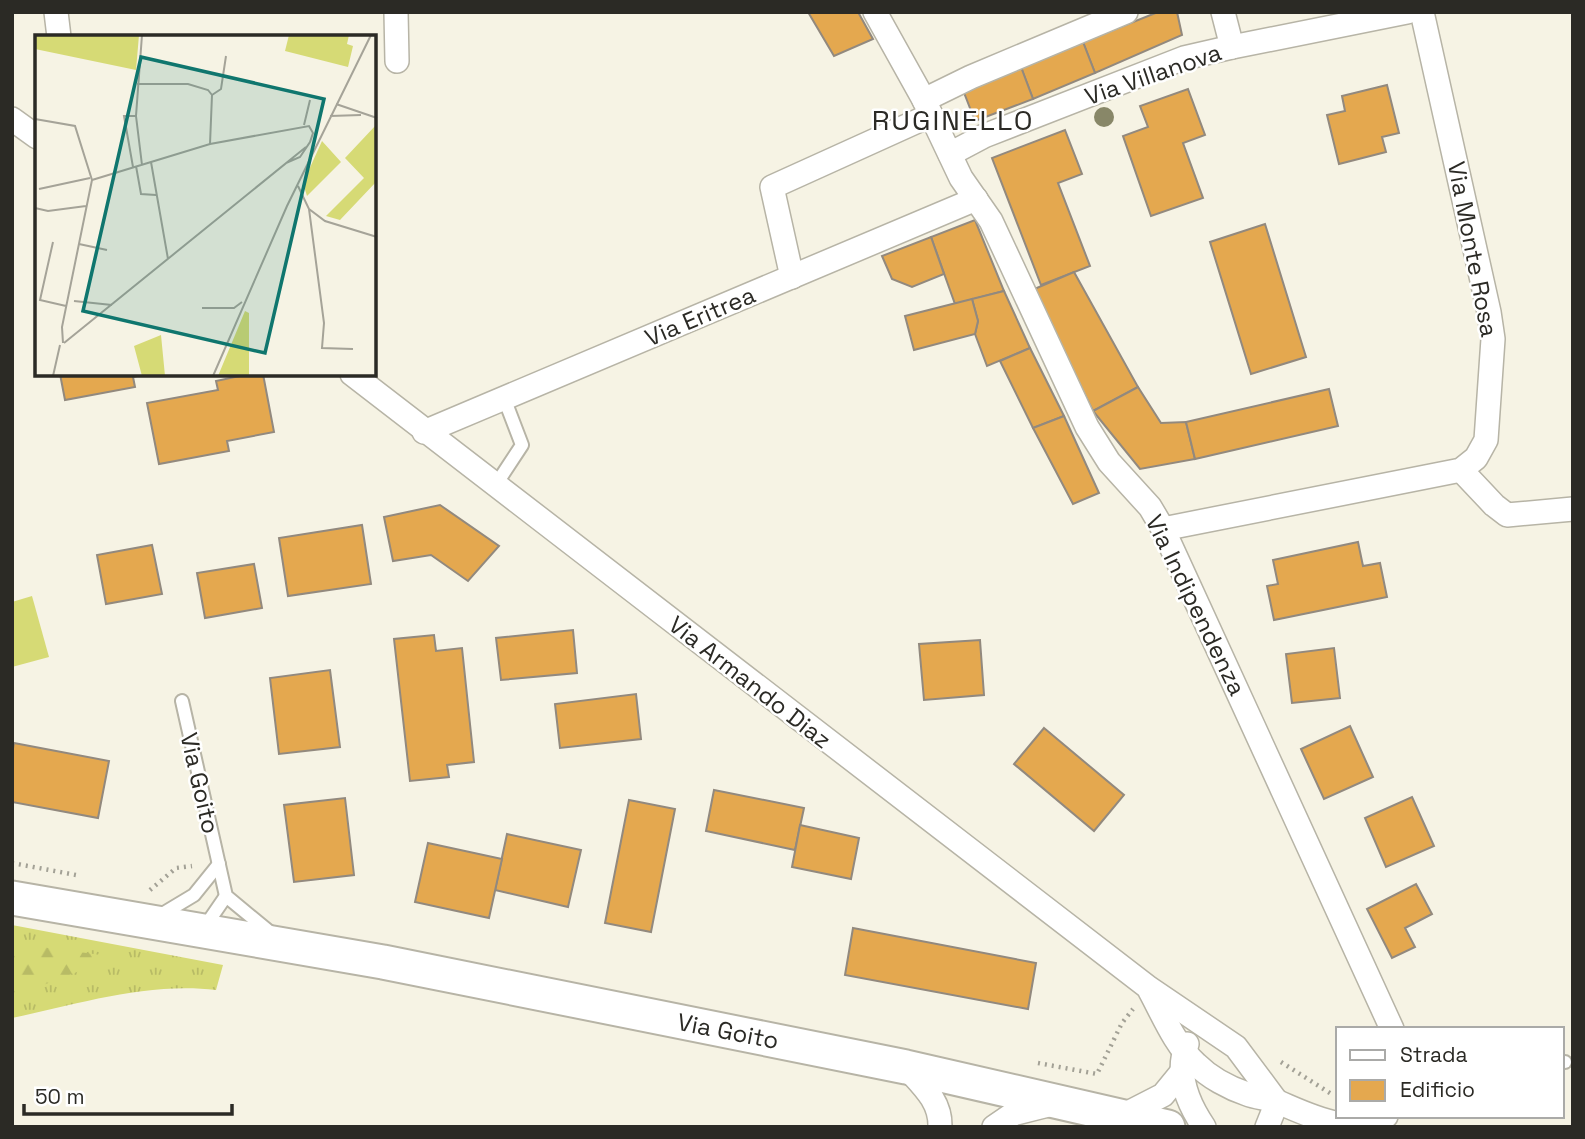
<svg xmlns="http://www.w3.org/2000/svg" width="1585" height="1139" font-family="'Space Grotesk',sans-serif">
  <defs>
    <pattern id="grass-tufts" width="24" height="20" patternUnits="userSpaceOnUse" patternTransform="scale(1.75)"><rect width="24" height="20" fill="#d6da75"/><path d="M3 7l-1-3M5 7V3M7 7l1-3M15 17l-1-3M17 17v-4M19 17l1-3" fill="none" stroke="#b8bb65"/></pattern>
    <pattern id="forest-firs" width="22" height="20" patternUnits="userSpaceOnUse" patternTransform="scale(1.75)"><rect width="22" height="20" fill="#d6da75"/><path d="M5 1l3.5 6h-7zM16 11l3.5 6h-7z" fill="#b8bb65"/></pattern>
  </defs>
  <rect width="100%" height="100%" fill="#f6f3e4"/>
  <path fill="url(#grass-tufts)" d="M12,925L223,965L216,990C147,982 79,1004 12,1018Z"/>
  <path fill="url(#forest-firs)" d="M12,943L116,957L12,997Z"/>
  <path fill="#d6da75" d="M32,596L49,657L12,667V602Z"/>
  <g fill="#e4a84f" stroke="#92897e" stroke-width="2">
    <path d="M808,12H858L873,39L834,56Z"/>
    <path d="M1158,12H1177L1182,35L1095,73L1083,42Z"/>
    <path d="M1083,42L1095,73L1033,99L1021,67Z"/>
    <path d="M1021,67L1033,99L975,121L963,90Z"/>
    <path d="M1387,85L1399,133L1382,137L1386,152L1339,164L1327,115L1345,111L1342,96Z"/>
    <path d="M1188,89L1205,135L1183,143L1203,198L1151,216L1123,136L1148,127L1140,106Z"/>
    <path d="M1065,130L1082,174L1058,183L1090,266L1041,285L992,158Z"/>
    <path d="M975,220L1004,291L955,304L931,237Z"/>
    <path d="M1265,224L1306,357L1251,374L1210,242Z"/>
    <path d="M931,237L944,274L912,287L892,279L882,256Z"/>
    <path d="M1074,272L1138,387L1093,411L1032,290Z"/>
    <path d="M1004,291L1030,348L987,366L975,334L978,321L972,299Z"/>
    <path d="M972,299L978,321L975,334L914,350L905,316Z"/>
    <path d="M1030,348L1064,416L1033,428L1000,361Z"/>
    <path d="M60,374H145L133,377L135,387L65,400Z"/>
    <path d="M249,374H263L274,432L227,441L229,451L159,464L147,403L218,390L216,381Z"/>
    <path d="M1138,387L1161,423L1186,422L1195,459L1140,469L1093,411Z"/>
    <path d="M1329,389L1338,426L1195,459L1186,422Z"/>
    <path d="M1064,416L1099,493L1073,504L1033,428Z"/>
    <path d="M440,505L499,546L468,581L431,555L393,561L384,517Z"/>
    <path d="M362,525L371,584L288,596L279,538Z"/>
    <path d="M1358,542L1363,566L1380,563L1387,597L1274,620L1267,586L1278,584L1273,560Z"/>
    <path d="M152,545L162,594L106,604L97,555Z"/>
    <path d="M254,564L262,608L205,618L197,573Z"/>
    <path d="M573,630L577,673L501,680L496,638Z"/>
    <path d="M434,635L436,651L462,648L474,762L447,765L449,777L410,781L394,639Z"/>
    <path d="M980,640L984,695L924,700L919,644Z"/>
    <path d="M1334,648L1340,698L1292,703L1286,654Z"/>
    <path d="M330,670L340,747L279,754L270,678Z"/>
    <path d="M636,694L641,739L560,748L555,704Z"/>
    <path d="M1350,726L1373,777L1324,799L1301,749Z"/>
    <path d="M1044,728L1124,795L1094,831L1014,764Z"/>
    <path d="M14,743L109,761L98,818L12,802V754Z"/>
    <path d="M714,790L804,808L795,850L706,831Z"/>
    <path d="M1412,797L1434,846L1386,867L1365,818Z"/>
    <path d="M345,798L354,875L294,882L284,805Z"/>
    <path d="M629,800L675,809L651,932L605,923Z"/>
    <path d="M800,825L859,838L851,879L792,867Z"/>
    <path d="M507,834L581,850L568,907L495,890Z"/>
    <path d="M428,843L502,859L489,918L415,902Z"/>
    <path d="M1416,884L1432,914L1405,928L1415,947L1392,958L1367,909Z"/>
    <path d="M853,928L1036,963L1028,1009L845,975Z"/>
  </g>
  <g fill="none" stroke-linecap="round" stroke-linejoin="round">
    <defs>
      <g id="lane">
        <path d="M495,486L522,445L504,398"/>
        <path d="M182,701L226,896L272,934"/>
        <path d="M159,916L194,895L219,864"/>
        <path d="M204,928L226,896"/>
        <path d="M1562,1062H1565"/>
      </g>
      <g id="street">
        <path d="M56,12L59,37"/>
        <path d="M396,12L397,61"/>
        <path d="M875,12L924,100L961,178L991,221L1087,427L1109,462L1150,507L1163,529L1392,1029"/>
        <path d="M1223,12L1232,47"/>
        <path d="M924,100L971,77L1126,12"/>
        <path d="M12,119L37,137"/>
        <path d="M950,154L984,136L1184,58L1232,47L1407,12"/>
        <path d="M792,277L772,187L931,115"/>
        <path d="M352,374L1149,988L1236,1047L1277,1102"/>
        <path d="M424,432L976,199"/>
        <path d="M1461,470L1494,505L1507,515L1573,509"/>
        <path d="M1163,529L1461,470L1476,458L1486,440L1493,339L1489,312L1422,12"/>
        <path d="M1150,991C1163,1015 1175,1045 1196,1064C1209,1077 1229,1088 1247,1094C1257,1098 1268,1098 1278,1102C1311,1116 1351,1137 1386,1116"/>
        <path d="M1187,1044C1175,1073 1187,1102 1204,1127"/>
        <path d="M906,1067C922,1085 941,1101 940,1127"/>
        <path d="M1122,1116L1163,1095L1181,1073"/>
        <path d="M994,1127L1013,1114L1052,1104"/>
        <path d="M1267,1127L1277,1102"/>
      </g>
      <path id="secondary" d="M12,898L383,962L906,1067L1168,1127"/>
    </defs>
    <use href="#lane" stroke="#b7b4a6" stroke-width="16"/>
    <use href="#street" stroke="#b7b4a6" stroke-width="26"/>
    <use href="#secondary" stroke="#b7b4a6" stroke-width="37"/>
    <g stroke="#a3a196" stroke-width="4.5" stroke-dasharray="2 5" stroke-linecap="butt">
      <path d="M12,863L76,875"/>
      <path d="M150,890L176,868L192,866"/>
      <path d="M1281,1062L1333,1095"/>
      <path d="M1038,1063L1097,1074L1122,1023L1133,1009"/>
    </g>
    <use href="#lane" stroke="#fff" stroke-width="12"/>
    <use href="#street" stroke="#fff" stroke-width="23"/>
    <use href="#secondary" stroke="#fff" stroke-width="33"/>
  </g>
  <circle fill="#888768" cx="1104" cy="117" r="10"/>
  <g text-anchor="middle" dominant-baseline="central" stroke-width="5" stroke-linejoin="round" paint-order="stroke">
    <g font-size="24" fill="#2b2a25" stroke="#fff">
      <text transform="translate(1153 74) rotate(-19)">Via Villanova</text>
      <text transform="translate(1473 249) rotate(79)">Via Monte Rosa</text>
      <text transform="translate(700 316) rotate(-23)">Via Eritrea</text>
      <text transform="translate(1196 605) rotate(64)">Via Indipendenza</text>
      <text transform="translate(750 682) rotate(38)">Via Armando Diaz</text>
      <text transform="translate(200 783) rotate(77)">Via Goito</text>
      <text transform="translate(728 1031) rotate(11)">Via Goito</text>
    </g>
    <g font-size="28" letter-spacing="2" fill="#2b2a25" stroke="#fff">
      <text x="953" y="120">RUGINELLO</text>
    </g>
  </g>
  <g transform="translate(35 35)">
    <rect width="341" height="341" fill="#f6f3e4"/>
    <path d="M0,0H104L101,35L0,14ZM341,90V147L305,185L291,181L329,143L310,123ZM287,106L306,127L272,161L268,148ZM210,276L214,278V341H183ZM126,300L130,341H107L99,311Z" fill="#d6da75"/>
    <path d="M205,293L212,341H196L193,326Z" fill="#d6da75"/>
    <path d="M254,0H314L312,9L318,11L313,32L250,16Z" fill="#d6da75"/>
    <path fill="none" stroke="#a5a398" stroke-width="2" d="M107,0L101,81L107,130M102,49H153L173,55L177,60L175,109M177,60L186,54L191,21M301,69L342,83M295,81L326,80M0,84L40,91L57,145M269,90L275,65M116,127L133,224M101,131L106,159L121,160M98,132L89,81H101M57,145L175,109L274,91L278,98L275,107L265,122L251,128M263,151L274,174L289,288L287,313L318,314M4,154L55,143M0,173L13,176L51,171M274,174L290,186L342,202M18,207L5,265L31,271M44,209L72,215M39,266L77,270M167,273H199L207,267M28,308L27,292L57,145M29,308L271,112M18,341L25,310M178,341L252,171L336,0"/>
    <path fill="#0f766e" fill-opacity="0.15" stroke="#0f766e" stroke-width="3.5" d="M106,22L289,64L230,318L48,276Z"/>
    <rect width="341" height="341" fill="none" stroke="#2b2a25" stroke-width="3.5"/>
  </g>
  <rect width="1585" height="1139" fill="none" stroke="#2b2a25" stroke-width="28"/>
  <rect x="1336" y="1027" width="228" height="91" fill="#ffffff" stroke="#aaaaa8" stroke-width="2"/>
  <rect x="1350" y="1050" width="35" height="10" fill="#ffffff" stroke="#aaaaa8" stroke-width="2"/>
  <text x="1400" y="1062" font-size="21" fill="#2b2a25">Strada</text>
  <rect x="1350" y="1080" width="35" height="21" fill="#e4a84f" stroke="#aaaaa8" stroke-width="2"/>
  <text x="1400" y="1097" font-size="21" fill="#2b2a25">Edificio</text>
  <path d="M24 1104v10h208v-10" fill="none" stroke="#2b2a25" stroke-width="3.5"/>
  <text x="35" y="1104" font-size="21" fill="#2b2a25" stroke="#ffffff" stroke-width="5" paint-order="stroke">50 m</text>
</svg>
